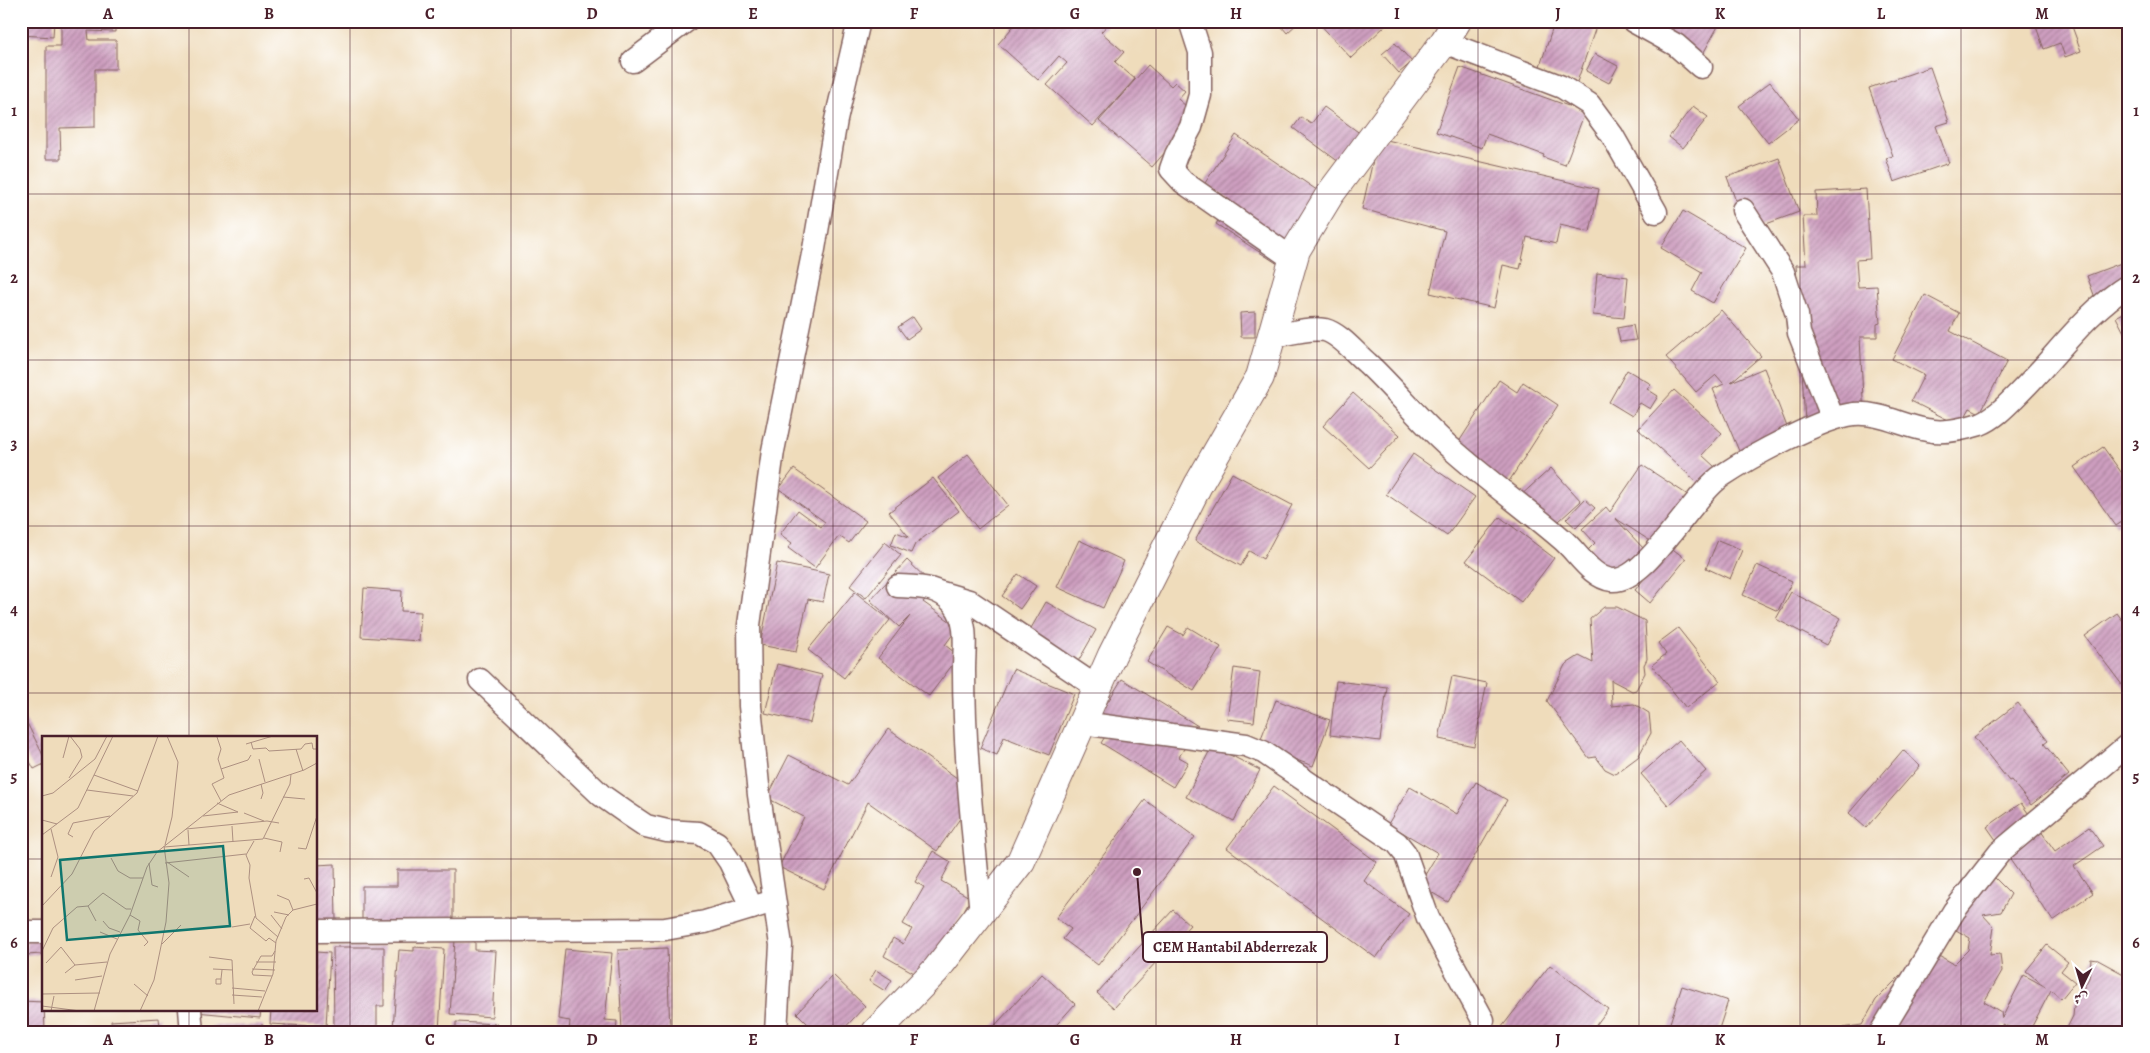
<svg xmlns="http://www.w3.org/2000/svg" width="2150" height="1053" font-family="Alegreya,Amiri,serif">
<style>
.building{fill:url(#building-hatch)}
.lines{fill:none;stroke-linecap:round;stroke-linejoin:round}
.street-casing{stroke:#84615d;stroke-width:25}
.secondary-casing{stroke:#84615d;stroke-width:30}
.street{stroke:#fff;stroke-width:22}
.secondary{stroke:#fff;stroke-width:28}
.grid{fill:none;stroke:#4a1f2b;stroke-width:1;stroke-opacity:0.55}
.inset-road{fill:none;stroke:#ad9081;stroke-width:1}
.view{fill:#0f766e;fill-opacity:0.15;stroke:#0f766e;stroke-width:2.5}
.inset-edge{fill:none;stroke:#4a1f2b;stroke-width:2.5}
.leader{fill:none;stroke:#4a1f2b;stroke-width:2}
.callout-dot{fill:#4a1f2b;stroke:#fff;stroke-width:2}
.callout{fill:#fff;stroke:#4a1f2b;stroke-width:2}
.callout-label{font-size:15px;text-anchor:middle;font-weight:bold;fill:#4a1f2b}
.neatline{fill:none;stroke:#4a1f2b;stroke-width:2}
.grid-label{font-size:16px;text-anchor:middle;font-weight:bold;fill:#4a1f2b}
</style>
<defs>
<pattern id="building-hatch" width="6" height="6" patternUnits="userSpaceOnUse" patternTransform="scale(1.25)"><rect width="6" height="6" fill="#ce9fc0"/><path d="M-1 1l2-2M0 6l6-6M5 7l2-2" fill="none" stroke="#a9819c"/></pattern>
</defs>
<rect width="100%" height="100%" fill="#fff"/>
<filter id="ink" filterUnits="userSpaceOnUse"><feTurbulence type="fractalNoise" baseFrequency=".02" numOctaves="2"/><feDisplacementMap in="SourceGraphic" scale="10" xChannelSelector="R" yChannelSelector="G"/><feConvolveMatrix kernelMatrix="1 2 1 2 8 2 1 2 1" color-interpolation-filters="sRGB"/></filter>
<filter id="wash" filterUnits="userSpaceOnUse"><feTurbulence type="fractalNoise" baseFrequency=".0096" numOctaves="4" result="noise"/><feDisplacementMap in="SourceGraphic" scale="20" xChannelSelector="R" yChannelSelector="G"/><feGaussianBlur stdDeviation="1.12" result="paint"/><feColorMatrix in="noise" values="0 0 0 0 0 0 0 0 0 0 0 0 0 0 0 0 0 1.4 0 .05"/><feComposite in="paint" operator="in"/></filter>
<g filter="url(#wash)">
<rect width="100%" height="100%" fill="#efdcbb"/>
<g id="blocks">
<g class="building">
<polygon points="21,21 54,21 53,37 21,35"/>
<polygon points="61,21 115,21 115,32 88,31 89,40 116,40 116,69 95,69 95,127 60,128 61,159 46,159 46,46 61,46"/>
<polygon points="1018,21 1111,21 1101,32 1124,52 1115,62 1135,79 1093,126 1047,85 1067,63 1059,56 1038,80 998,44"/>
<polygon points="1277,21 1300,21 1287,33"/>
<polygon points="1317,21 1380,21 1385,26 1351,58"/>
<polygon points="1555,21 1598,21 1577,82 1539,69"/>
<polygon points="1645,21 1721,21 1699,61"/>
<polygon points="2034,21 2070,21 2081,51 2065,57 2060,43 2044,49"/>
<polygon points="1395,43 1412,62 1399,73 1382,54"/>
<polygon points="1595,54 1618,66 1609,83 1586,71"/>
<polygon points="1148,65 1171,86 1175,82 1185,91 1178,99 1197,116 1152,167 1099,121"/>
<polygon points="1460,67 1585,112 1565,165 1543,157 1544,155 1487,134 1482,148 1436,132"/>
<polygon points="1930,67 1949,122 1936,126 1949,163 1894,182 1886,158 1893,156 1869,88"/>
<polygon points="1770,82 1799,119 1768,143 1739,106"/>
<polygon points="1693,106 1708,117 1683,148 1669,137"/>
<polygon points="1324,107 1365,137 1343,165 1293,128 1301,117 1311,124"/>
<polygon points="1236,135 1327,197 1281,266 1216,224 1231,201 1205,183"/>
<polygon points="1378,138 1599,189 1590,232 1560,225 1556,244 1527,237 1520,269 1503,265 1494,308 1430,293 1445,231 1362,209"/>
<polygon points="1779,158 1799,212 1747,231 1727,177"/>
<polygon points="1866,189 1870,259 1856,260 1858,287 1877,286 1880,323 1877,324 1877,337 1860,337 1864,419 1805,423 1796,265 1806,265 1803,216 1817,216 1816,192"/>
<polygon points="2129,202 2129,221 2121,206"/>
<polygon points="1683,211 1746,248 1713,303 1692,291 1702,272 1661,248"/>
<polygon points="2129,260 2129,290 2097,303 2087,276"/>
<polygon points="1597,273 1628,277 1624,318 1593,315"/>
<polygon points="1925,295 1959,313 1950,331 2007,361 1980,413 1970,408 1960,426 1911,401 1924,375 1892,359"/>
<polygon points="1721,310 1761,356 1731,382 1764,368 1789,432 1739,451 1713,389 1724,384 1716,375 1696,392 1666,357"/>
<polygon points="2129,310 2129,342 2116,317"/>
<polygon points="1255,312 1255,337 1241,337 1240,313"/>
<polygon points="913,317 921,329 907,339 898,327"/>
<polygon points="1633,325 1636,340 1620,342 1617,328"/>
<polygon points="1627,370 1651,384 1647,389 1658,396 1650,409 1640,403 1632,416 1609,402"/>
<polygon points="1499,380 1517,392 1523,382 1558,405 1506,486 1453,451"/>
<polygon points="1674,390 1722,433 1702,455 1715,467 1699,484 1638,429"/>
<polygon points="1353,393 1400,435 1369,468 1323,426"/>
<polygon points="2103,447 2129,483 2129,517 2116,526 2074,467"/>
<polygon points="968,454 1008,505 978,529 938,478"/>
<polygon points="1413,454 1475,497 1447,536 1386,494"/>
<polygon points="1642,465 1691,497 1658,546 1615,518 1644,549 1606,583 1581,557 1595,543 1582,529 1606,507 1610,512"/>
<polygon points="1551,468 1581,501 1549,530 1519,497"/>
<polygon points="794,469 866,521 849,543 839,536 815,568 788,548 792,543 780,534 798,510 821,527 825,522 779,489"/>
<polygon points="1232,473 1292,505 1263,559 1249,551 1241,566 1195,541"/>
<polygon points="933,478 959,511 915,544 911,553 891,545 896,532 909,537 889,512"/>
<polygon points="1585,499 1595,508 1576,528 1566,519"/>
<polygon points="1500,517 1554,558 1521,602 1466,561"/>
<polygon points="1079,540 1124,561 1103,608 1057,587"/>
<polygon points="1718,540 1742,550 1730,579 1706,568"/>
<polygon points="885,542 901,555 866,598 850,586"/>
<polygon points="1670,547 1686,559 1650,603 1635,590"/>
<polygon points="907,560 936,588 923,602 958,627 945,645 959,656 929,696 878,658 910,616 899,627 870,600"/>
<polygon points="777,563 829,574 823,602 808,599 796,652 760,645"/>
<polygon points="1757,565 1792,581 1778,611 1743,595"/>
<polygon points="1018,574 1036,586 1020,609 1002,596"/>
<polygon points="364,588 402,591 401,611 421,612 419,641 361,637"/>
<polygon points="855,592 890,620 844,678 808,650"/>
<polygon points="1791,592 1841,618 1826,645 1776,619"/>
<polygon points="1046,602 1096,630 1072,672 1022,644"/>
<polygon points="1604,607 1617,607 1645,621 1647,659 1644,665 1645,673 1636,690 1632,691 1611,680 1612,706 1634,704 1649,713 1651,733 1638,757 1615,774 1605,769 1596,757 1589,758 1547,701 1565,665 1579,656 1593,663 1590,619"/>
<polygon points="2117,613 2129,629 2129,694 2085,636"/>
<polygon points="1168,627 1183,635 1188,627 1221,647 1194,691 1147,662"/>
<polygon points="1678,628 1720,681 1686,708 1652,665 1666,654 1658,643"/>
<polygon points="777,664 822,675 810,723 765,713"/>
<polygon points="1234,668 1260,672 1254,722 1227,719"/>
<polygon points="1013,669 1074,694 1049,755 1004,737 997,755 980,748"/>
<polygon points="1452,676 1487,683 1474,746 1439,739"/>
<polygon points="1122,679 1198,726 1179,757 1188,762 1173,787 1101,743 1113,724 1099,716"/>
<polygon points="1336,681 1387,687 1380,741 1330,735"/>
<polygon points="1276,700 1330,720 1313,766 1258,746"/>
<polygon points="2018,703 2048,741 2044,744 2069,775 2031,805 2011,780 2009,781 1974,737"/>
<polygon points="21,711 44,757 44,764 34,769 21,746"/>
<polygon points="888,729 978,793 937,851 868,802 824,889 779,867 804,817 767,798 789,755 848,785"/>
<polygon points="1679,740 1706,771 1668,805 1641,774"/>
<polygon points="1212,746 1260,770 1234,821 1186,797"/>
<polygon points="1903,750 1920,766 1866,828 1849,813"/>
<polygon points="1476,782 1507,800 1448,902 1419,885 1438,853 1388,824 1410,787 1457,814"/>
<polygon points="1274,786 1377,862 1364,881 1409,914 1376,958 1227,848"/>
<polygon points="1145,800 1195,837 1098,965 1063,939 1071,929 1056,918"/>
<polygon points="2021,803 2055,851 2089,827 2103,846 2074,866 2093,893 2053,921 1987,827"/>
<polygon points="933,851 951,862 941,881 971,898 925,979 884,956 893,938 903,944 912,929 903,924 924,887 915,882"/>
<polygon points="335,864 336,922 316,923 316,865"/>
<polygon points="1985,868 2011,894 2001,912 1983,915 1994,927 1990,955 2000,954 2002,971 1984,1002 2001,1012 2002,1018 2024,975 2046,987 2026,971 2047,945 2068,962 2061,971 2075,982 2061,999 2051,990 2029,1032 2019,1032 2002,1024 2004,1032 1839,1032 1841,1028 1862,1025 1876,1000 1927,949 1954,964 1968,950 1970,938 1949,926"/>
<polygon points="397,870 453,870 453,932 362,929 362,886 397,886"/>
<polygon points="1173,910 1190,925 1114,1008 1097,993"/>
<polygon points="41,940 42,954 26,955 26,941"/>
<polygon points="455,940 475,941 475,950 496,951 492,1017 450,1014"/>
<polygon points="333,947 384,947 384,1006 377,1006 377,1028 334,1028"/>
<polygon points="414,947 444,949 439,1031 393,1028 399,950 414,951"/>
<polygon points="667,948 670,1032 622,1032 618,950"/>
<polygon points="565,949 612,953 605,1020 617,1021 616,1032 569,1032 570,1021 558,1019"/>
<polygon points="316,952 330,953 326,1027 270,1024 271,1009 316,1009"/>
<polygon points="2091,959 2098,960 2129,977 2129,1032 2065,1032 2073,1016 2074,1006 2089,978"/>
<polygon points="1550,965 1608,1009 1591,1032 1498,1032"/>
<polygon points="876,970 892,980 885,991 869,981"/>
<polygon points="1042,974 1075,1004 1050,1032 989,1032"/>
<polygon points="833,975 865,1006 841,1032 808,1032 812,1028 797,1013"/>
<polygon points="1682,986 1728,1001 1718,1032 1667,1032"/>
<polygon points="21,1001 44,1002 45,1032 21,1032"/>
<polygon points="196,1009 261,1009 260,1018 196,1012"/>
<polygon points="159,1018 160,1026 146,1028 146,1032 112,1032 111,1021"/>
<polygon points="456,1022 497,1024 497,1032 456,1032"/>
<polygon points="263,1025 263,1032 211,1032 211,1026"/>
<polygon points="284,1027 313,1030 313,1032 283,1032"/>
</g>
</g>
</g>
<g filter="url(#ink)">
<use href="#blocks" fill-opacity="0" stroke="#84615d" stroke-width="1"/>
<g class="lines">
<defs>
<g id="street">
<polyline points="1190,21 1200,52 1200,95 1191,127 1176,155 1171,169 1183,182 1293,259"/>
<polyline points="1633,21 1676,45 1701,67"/>
<polyline points="1444,42 1562,87 1589,104 1612,135 1656,212"/>
<polyline points="633,61 686,21"/>
<polyline points="1743,210 1783,272 1797,315 1799,333 1833,419"/>
<path d="M1271 337C1287 334 1308 327 1325 330 1340 334 1355 353 1367 363 1397 391 1422 424 1454 451 1489 482 1527 509 1563 540 1577 552 1592 578 1612 580 1646 583 1692 495 1723 475 1750 457 1823 417 1854 414 1880 412 1903 426 1927 430 1944 434 1964 429 1980 424 1995 418 2007 405 2018 394 2055 358 2085 312 2129 285"/>
<path d="M898 586C919 587 939 586 954 604 969 622 964 648 964 670 964 751 973 832 981 913"/>
<polyline points="942,593 969,601 1098,688"/>
<polyline points="480,680 601,795 628,814 646,826 667,831 699,833 717,843 730,862 752,908"/>
<polyline points="1082,723 1246,745 1263,752 1397,843 1405,853 1428,918 1483,1020"/>
<polyline points="316,931 665,929 705,922 774,901"/>
<polyline points="21,932 44,932"/>
<polyline points="190,1009 192,1032"/>
<polyline points="776,1032 781,945 759,795 750,706 749,625 773,451 814,249 836,120 859,21"/>
<polyline points="1881,1032 1954,911 2000,852 2129,744"/>
</g>
<polyline id="secondary" points="876,1032 936,970 1021,861 1112,655 1198,485 1260,377 1296,250 1330,194 1444,42 1457,21"/>
</defs>
<use href="#street" class="street-casing"/>
<use href="#secondary" class="secondary-casing"/>
<use href="#street" class="street"/>
<use href="#secondary" class="secondary"/>
</g>
</g>
<path class="grid" d="M189 21V737M350 21V1032M511 21V1032M672 21V1032M833 21V1032M994 21V1032M1156 21V1032M1317 21V1032M1478 21V1032M1639 21V1032M1800 21V1032M1961 21V1032M21 194H2129M21 360H2129M21 526H2129M21 693H2129M21 859H44M316 859H2129M189 1009V1032"/>
<g transform="translate(42 736)">
<rect width="275" height="275" fill="#efdcbb"/>
<path class="inset-road" d="M175 1 179 13 176 23 182 42 170 48 179 65M209 6 211 13 224 12 227 15 259 13 263 8 270 7 271 13H275M204 8 231 0M254 13 261 35M21 22 27 0M217 23 223 46M179 33 206 24 209 19M52 39 96 55M27 42 40 21 38 13 28 0M219 48 221 57 219 63M45 54 91 60M0 60 11 57 53 23 65 0M241 61 263 63M202 77 222 85M161 80 196 76 175 67M0 84 15 88M190 90 191 106M9 93 16 121 9 141M144 93 225 85 237 87M146 94 147 109M0 99 36 72 71 0M31 101 26 98 31 87 68 80M222 102 240 106 238 116M212 105 204 119 208 129 207 142 214 182 236 201M123 109 130 81 136 26 125 0M122 111 221 103 248 48 249 38M256 112 264 113 275 80M69 122 76 135 88 142H101M125 126 147 141M107 127 110 149 116 151M123 127 204 118M262 143 267 142 275 157M235 159 247 164 251 174M0 170 30 138 52 95 95 57 116 0M46 170 54 185M232 176 247 179M88 179 98 185 96 194 106 206 102 210M229 179 240 193M213 180 208 192 224 205 227 202 234 207M61 185 67 192 78 196M190 191 208 188M58 196 75 203M120 208 139 189M0 215 11 192 35 171 46 170 61 157 84 173H89M167 221 190 224 192 268M214 226H234M4 227 19 211 33 229M171 233 191 234M210 233 233 234M23 237 33 229 65 226M230 240 211 239 210 236 219 220H230L233 215M179 243H174V248H179V243L180 234M33 244 60 240M92 248 106 260M190 252 223 255M0 258 58 257M190 259 220 261M0 270 38 275M9 275 12 260M52 275 68 218 88 179 105 131 115 116 187 59 262 34 275 27M98 275 112 244 124 186 127 147 122 110M216 275 231 238 234 205 244 181 251 174 275 168"/>
<path class="view" d="M181 110 188 190 25 204 18 124Z"/>
<rect width="275" height="275" class="inset-edge"/>
</g>
<path class="leader" d="M1137 872L1143 947"/>
<circle class="callout-dot" cx="1137" cy="872" r="5"/>
<rect class="callout" x="1143" y="932" width="184" height="30" rx="5"/>
<g class="callout-label">
<text x="1235" y="952">CEM Hantabil Abderrezak</text>
</g>
<rect width="2150" height="1053" fill="none" stroke="#fff" stroke-width="55"/>
<g transform="translate(2082 986) rotate(185)" stroke="#ffffff" stroke-width="4" paint-order="stroke">
<path d="M0-4L9 19L0 12L-9 19Z" fill="#4a1f2b"/>
<text y="-8" font-size="14" font-weight="bold" text-anchor="middle" fill="#4a1f2b">ش</text>
</g>
<rect x="28" y="28" width="2094" height="998" class="neatline"/>
<g class="grid-label">
<text x="108" y="19">A</text>
<text x="269" y="19">B</text>
<text x="430" y="19">C</text>
<text x="592" y="19">D</text>
<text x="753" y="19">E</text>
<text x="914" y="19">F</text>
<text x="1075" y="19">G</text>
<text x="1236" y="19">H</text>
<text x="1397" y="19">I</text>
<text x="1558" y="19">J</text>
<text x="1720" y="19">K</text>
<text x="1881" y="19">L</text>
<text x="2042" y="19">M</text>
<text x="14" y="116">1</text>
<text x="2136" y="116">1</text>
<text x="14" y="283">2</text>
<text x="2136" y="283">2</text>
<text x="14" y="449">3</text>
<text x="2136" y="449">3</text>
<text x="14" y="615">4</text>
<text x="2136" y="615">4</text>
<text x="14" y="782">5</text>
<text x="2136" y="782">5</text>
<text x="14" y="948">6</text>
<text x="2136" y="948">6</text>
<text x="108" y="1045">A</text>
<text x="269" y="1045">B</text>
<text x="430" y="1045">C</text>
<text x="592" y="1045">D</text>
<text x="753" y="1045">E</text>
<text x="914" y="1045">F</text>
<text x="1075" y="1045">G</text>
<text x="1236" y="1045">H</text>
<text x="1397" y="1045">I</text>
<text x="1558" y="1045">J</text>
<text x="1720" y="1045">K</text>
<text x="1881" y="1045">L</text>
<text x="2042" y="1045">M</text>
</g>
</svg>
